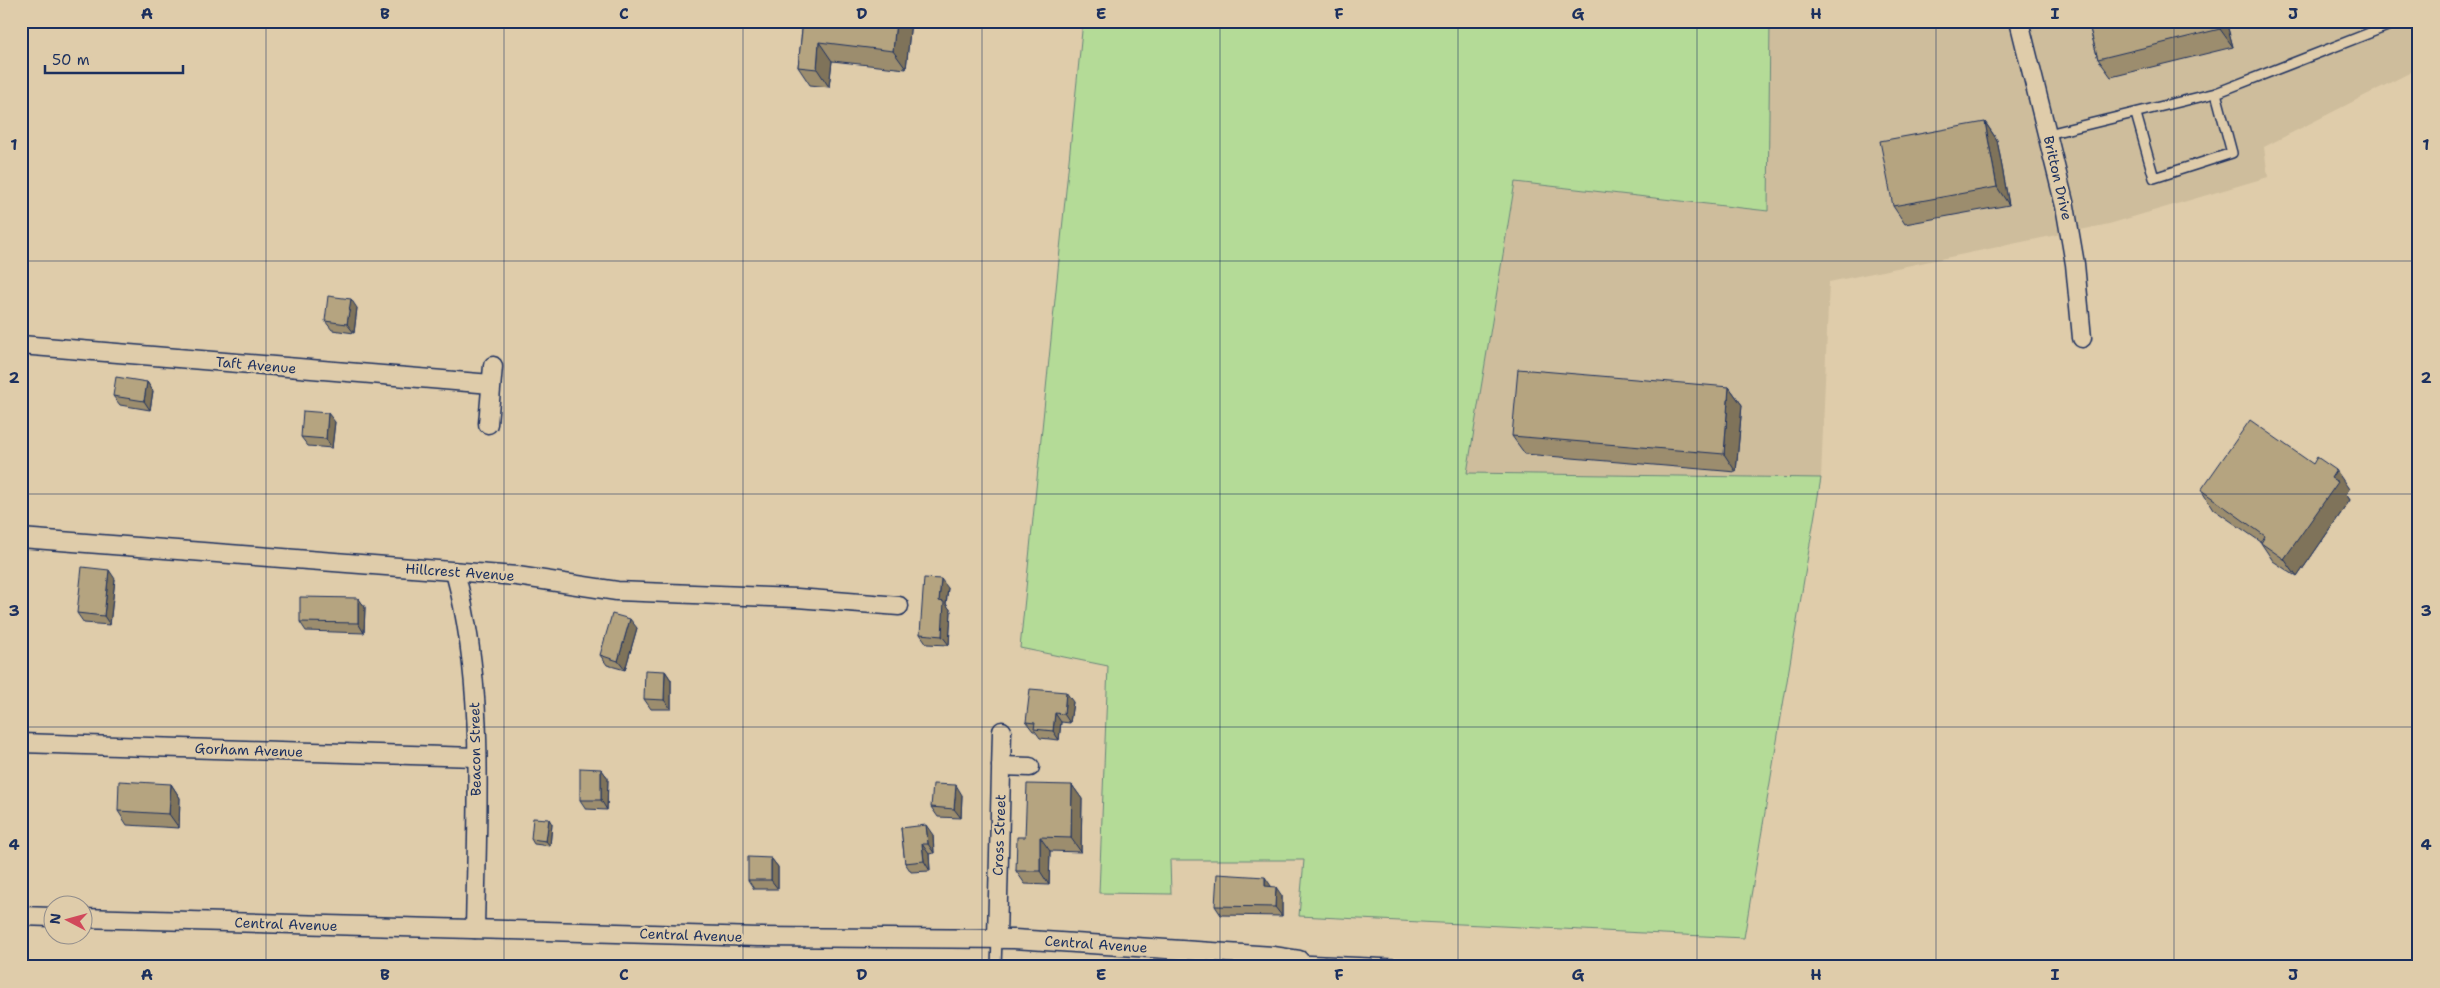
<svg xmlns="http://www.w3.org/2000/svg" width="2440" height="988" font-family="'Shantell Sans',sans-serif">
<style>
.built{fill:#cebd9c}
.green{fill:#b4db97;stroke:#68857a}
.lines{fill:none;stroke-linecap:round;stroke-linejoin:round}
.lane-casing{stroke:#1b2f5e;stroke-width:12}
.street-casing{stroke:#1b2f5e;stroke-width:21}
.lane{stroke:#dfccaa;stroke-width:9}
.street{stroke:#dfccaa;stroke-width:18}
.wall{fill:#9c8d6e;stroke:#1b2f5e}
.shaded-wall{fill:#7f735a;stroke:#1b2f5e}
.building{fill:#b5a480;stroke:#1b2f5e}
.grid{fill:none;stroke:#1b2f5e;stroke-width:1;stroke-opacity:0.55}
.labels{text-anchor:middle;stroke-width:5;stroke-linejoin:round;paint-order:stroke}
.street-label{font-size:14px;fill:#1b2f5e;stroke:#dfccaa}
.neatline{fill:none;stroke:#1b2f5e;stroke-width:2}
.grid-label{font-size:16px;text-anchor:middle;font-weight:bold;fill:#1b2f5e}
</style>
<rect width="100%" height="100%" fill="#dfccaa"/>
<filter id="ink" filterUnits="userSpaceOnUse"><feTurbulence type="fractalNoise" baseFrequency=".02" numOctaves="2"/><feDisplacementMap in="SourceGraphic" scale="10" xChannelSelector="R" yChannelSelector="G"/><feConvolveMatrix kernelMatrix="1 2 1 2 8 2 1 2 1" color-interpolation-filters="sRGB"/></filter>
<g filter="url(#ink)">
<polygon class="built" points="1770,21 2418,21 2419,68 2264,147 2268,177 2109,224 1829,282 1821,478 1467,473 1515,182 1767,211"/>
<polygon class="green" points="1083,21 1770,21 1768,211 1515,182 1467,473 1821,478 1744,938 1299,916 1304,860 1170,860 1171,894 1099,893 1108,666 1020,648"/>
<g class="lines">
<defs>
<g id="lane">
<polyline points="2136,114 2154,178 2232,153 2216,93"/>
<polyline points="2048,134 2216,93 2390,25"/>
<polyline points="1299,960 1394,964 1395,967"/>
<polyline points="996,967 997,938"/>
</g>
<g id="street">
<polyline points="2019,21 2065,206 2075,264 2082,338"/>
<polyline points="21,345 491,384"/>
<polyline points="488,424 493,366"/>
<polyline points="21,538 517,576 617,591 797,598 899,606"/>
<path d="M455 572C486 687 477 811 475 929"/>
<polyline points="21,743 476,757"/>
<polyline points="1001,766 1030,767"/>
<polyline points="21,916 52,917"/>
<polyline points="82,918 758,937 1014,939 1273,956 1299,960"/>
<polyline points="997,938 1002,731"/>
</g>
</defs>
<use href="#lane" class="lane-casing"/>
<use href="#street" class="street-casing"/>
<use href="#lane" class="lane"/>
<use href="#street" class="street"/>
</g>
<g class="wall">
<polygon points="803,21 911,21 906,69 832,61 829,87 810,85 798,67"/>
<polygon points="2088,21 2226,21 2233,47 2111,77 2098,59"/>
<polygon points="1985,122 1997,140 2009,205 1905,224 1893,206"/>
<polygon points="357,308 354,333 332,330 325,321"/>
<polygon points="147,382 153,391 150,410 120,405 113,396"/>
<polygon points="1729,387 1742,405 1736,472 1525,454 1512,436"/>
<polygon points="335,422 332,448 308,446 301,437"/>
<polygon points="2313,464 2349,489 2346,494 2350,500 2297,577 2273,561 2261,543 2261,542 2213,509 2201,490"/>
<polygon points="115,579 110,625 84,623 77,613"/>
<polygon points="948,588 946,604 951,611 949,645 927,644 920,634"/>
<polygon points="358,598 365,607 364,633 306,631 300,622"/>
<polygon points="637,628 625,670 607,665 600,655"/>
<polygon points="665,671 671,680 671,709 651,709 644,699"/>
<polygon points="1073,702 1070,723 1061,722 1059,740 1040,738 1035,731 1033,731 1026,722"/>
<polygon points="601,769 608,778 607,810 586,809 580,800"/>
<polygon points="171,784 180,798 179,828 127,825 118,811"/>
<polygon points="1072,785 1082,799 1081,852 1050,851 1049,885 1025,884 1016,871 1025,837"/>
<polygon points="962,795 961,818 938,817 931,807"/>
<polygon points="552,824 550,846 534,844 531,839"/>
<polygon points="901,828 933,835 934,853 929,854 930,871 911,872 905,863"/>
<polygon points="771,858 778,867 778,889 754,889 748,880"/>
<polygon points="1271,886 1282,896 1282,916 1221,915 1215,906"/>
</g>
<g class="shaded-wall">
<polygon points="896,21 911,21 906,69 893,51"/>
<polygon points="2218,21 2226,21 2233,47 2220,29"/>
<polygon points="819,42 832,61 829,87 817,69"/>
<polygon points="1985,122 1997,140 2009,205 1997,187"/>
<polygon points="351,299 357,308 354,333 347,324"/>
<polygon points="147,382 153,391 150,410 144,401"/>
<polygon points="1729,387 1742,405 1736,472 1724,454"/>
<polygon points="328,413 335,422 332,448 326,439"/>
<polygon points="2336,470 2349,489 2346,494 2350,500 2297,577 2284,559 2331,478"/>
<polygon points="109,570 115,579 110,625 104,616"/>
<polygon points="941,579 948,588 946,604 951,611 949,645 942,636 939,601"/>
<polygon points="358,598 365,607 364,633 358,623"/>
<polygon points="630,619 637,628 625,670 618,661"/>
<polygon points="665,671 671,680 671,709 664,700"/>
<polygon points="1066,692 1073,702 1070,723 1064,714"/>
<polygon points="1055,713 1061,722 1059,740 1053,731"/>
<polygon points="601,769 608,778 607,810 601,800"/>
<polygon points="171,784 180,798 179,828 169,814"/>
<polygon points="956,785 962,795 961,818 954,809"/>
<polygon points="1072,785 1082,799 1081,852 1071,838"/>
<polygon points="549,819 552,824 550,846 546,841"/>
<polygon points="926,825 933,835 934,853 928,844"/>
<polygon points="1040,837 1050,851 1049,885 1040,871"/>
<polygon points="922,844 929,854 930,871 924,861"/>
<polygon points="771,858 778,867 778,889 771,880"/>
<polygon points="1265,877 1271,886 1271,895 1265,886"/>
<polygon points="1276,887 1282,896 1282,916 1275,907"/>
</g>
<g class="building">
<polygon points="803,21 896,21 893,51 819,42 817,69 798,67"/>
<polygon points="2088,21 2218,21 2220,29 2098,59"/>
<polygon points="1985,122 1997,187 1893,206 1880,141"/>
<polygon points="328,296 351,299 347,324 325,321"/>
<polygon points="1518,369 1729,387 1724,454 1512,436"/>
<polygon points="116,377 147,382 144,401 113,396"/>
<polygon points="303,411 328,413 326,439 301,437"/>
<polygon points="2250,420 2313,464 2317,457 2336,470 2331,478 2338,482 2284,559 2261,543 2265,536 2201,490"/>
<polygon points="82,567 109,570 104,616 77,613"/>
<polygon points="924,578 941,579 939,601 944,602 942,636 920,634"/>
<polygon points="300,597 358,598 358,623 300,622"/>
<polygon points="612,614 630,619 618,661 600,655"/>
<polygon points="645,670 665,671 664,700 644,699"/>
<polygon points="1030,689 1066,692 1064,714 1055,713 1053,731 1034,729 1035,723 1026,722"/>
<polygon points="580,768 601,769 601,800 580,800"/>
<polygon points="119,781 171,784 169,814 118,811"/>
<polygon points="933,784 956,785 954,809 931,807"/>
<polygon points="1027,784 1072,785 1071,838 1040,837 1040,871 1016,871 1017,837 1025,837"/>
<polygon points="533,818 549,819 546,841 531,839"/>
<polygon points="926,825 928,844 922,844 924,861 905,863 901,828"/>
<polygon points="748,857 771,858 771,880 748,880"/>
<polygon points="1217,874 1265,877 1265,886 1276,887 1275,907 1215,906"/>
</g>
</g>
<path class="grid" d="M266 21V967M504 21V967M743 21V967M982 21V967M1220 21V967M1458 21V967M1697 21V967M1936 21V967M2174 21V967M21 261H2419M21 494H2419M21 727H2419"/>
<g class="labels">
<g class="street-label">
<text transform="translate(2058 178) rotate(77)" y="5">Britton Drive</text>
<text transform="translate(256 365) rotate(5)" y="5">Taft Avenue</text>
<text transform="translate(460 572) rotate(4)" y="5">Hillcrest Avenue</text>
<text transform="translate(475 749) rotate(-91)" y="5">Beacon Street</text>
<text transform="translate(249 750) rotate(2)" y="5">Gorham Avenue</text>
<text transform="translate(999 835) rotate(-88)" y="5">Cross Street</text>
<text transform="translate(286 924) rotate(2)" y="5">Central Avenue</text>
<text transform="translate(691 935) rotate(2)" y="5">Central Avenue</text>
<text transform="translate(1096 944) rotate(4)" y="5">Central Avenue</text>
</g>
</g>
<rect width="2440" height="988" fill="none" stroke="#dfccaa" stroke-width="55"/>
<g transform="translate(68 920) rotate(276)"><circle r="24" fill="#dfccaa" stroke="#918d8c"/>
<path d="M0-4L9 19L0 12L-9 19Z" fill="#d1495b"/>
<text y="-8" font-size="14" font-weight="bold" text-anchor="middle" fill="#1b2f5e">N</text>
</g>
<path d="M45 65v8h138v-8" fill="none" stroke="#1b2f5e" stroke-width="2.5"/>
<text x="52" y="65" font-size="15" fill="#1b2f5e" stroke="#dfccaa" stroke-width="4" paint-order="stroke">50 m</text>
<rect x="28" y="28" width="2384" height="932" class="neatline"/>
<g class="grid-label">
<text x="147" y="19">A</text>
<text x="385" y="19">B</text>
<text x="624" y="19">C</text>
<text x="862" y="19">D</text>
<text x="1101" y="19">E</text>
<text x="1339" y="19">F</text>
<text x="1578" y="19">G</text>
<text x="1816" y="19">H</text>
<text x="2055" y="19">I</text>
<text x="2293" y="19">J</text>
<text x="14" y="150">1</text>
<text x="2426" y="150">1</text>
<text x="14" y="383">2</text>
<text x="2426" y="383">2</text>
<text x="14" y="616">3</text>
<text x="2426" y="616">3</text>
<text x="14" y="850">4</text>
<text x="2426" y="850">4</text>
<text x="147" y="980">A</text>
<text x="385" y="980">B</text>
<text x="624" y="980">C</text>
<text x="862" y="980">D</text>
<text x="1101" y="980">E</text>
<text x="1339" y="980">F</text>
<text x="1578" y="980">G</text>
<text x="1816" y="980">H</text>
<text x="2055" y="980">I</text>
<text x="2293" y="980">J</text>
</g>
</svg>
